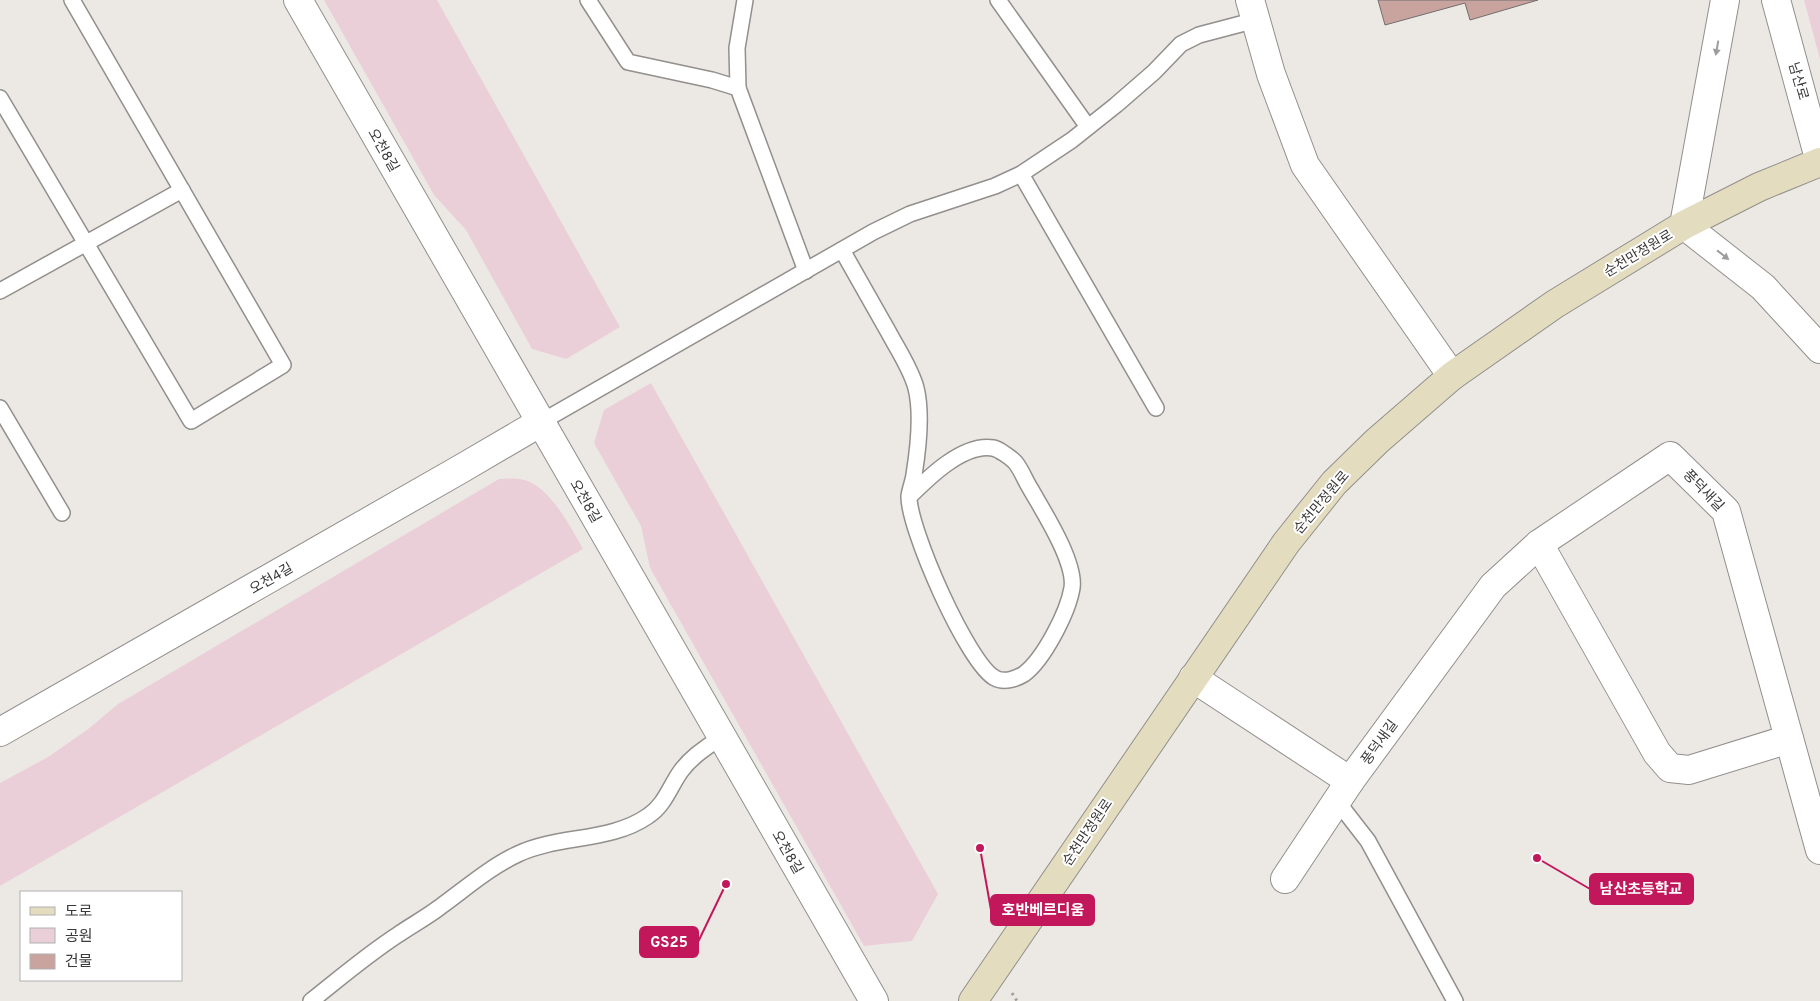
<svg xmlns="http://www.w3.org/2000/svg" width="1820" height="1001" font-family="Overpass,'Noto Sans KR',sans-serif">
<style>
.green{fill:#eacfd9}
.building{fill:#c9a49e;stroke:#716d6c}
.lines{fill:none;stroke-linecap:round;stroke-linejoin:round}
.service-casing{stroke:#928f8c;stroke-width:18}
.minor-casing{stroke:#928f8c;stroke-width:30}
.tertiary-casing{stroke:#928f8c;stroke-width:30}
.secondary-casing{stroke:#928f8c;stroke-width:30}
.path{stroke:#a3a19e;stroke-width:3;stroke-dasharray:2.5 4;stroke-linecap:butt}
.service{stroke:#fff;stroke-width:15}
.minor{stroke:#fff;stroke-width:28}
.tertiary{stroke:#fff;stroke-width:28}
.secondary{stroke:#e3dcbf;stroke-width:28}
.oneway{fill:#9e9c9c}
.labels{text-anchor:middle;stroke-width:4;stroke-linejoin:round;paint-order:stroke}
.street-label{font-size:14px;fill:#3c3a39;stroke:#fff}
.leader{fill:none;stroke:#c2185b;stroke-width:2}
.callout-dot{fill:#c2185b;stroke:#fff;stroke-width:2}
.callout{fill:#c2185b;stroke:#c2185b;stroke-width:2}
.callout-label{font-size:15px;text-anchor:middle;font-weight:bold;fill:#fff}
</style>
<rect width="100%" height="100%" fill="#ece9e5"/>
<g class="green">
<polygon points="324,0 437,0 620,327 566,359 532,349 466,230 434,195"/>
<polygon points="1804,0 1820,0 1820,59"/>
<polygon points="651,383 938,894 912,941 864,946 650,568 641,526 594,443 604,410"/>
<path d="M499 479C506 479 513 478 519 479 548 482 570 526 583 549L0 886V783L48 757 87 730 118 704Z"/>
</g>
<polygon class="building" points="1378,0 1538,0 1470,20 1465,3 1385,25"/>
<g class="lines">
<defs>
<g id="service">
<polyline points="588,0 628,62 712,80 738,88"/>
<polyline points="745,0 737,48 738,88 806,271"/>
<polyline points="998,0 1088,127"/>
<polyline points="0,98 191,421 283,365 72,0"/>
<polyline points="1021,174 1156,408"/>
<path d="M842 250C858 278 873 305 889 333 898 350 911 369 916 388 922 412 918 450 914 475 913 482 910 489 909 496 908 528 968 664 995 678 1004 683 1016 679 1024 674 1044 659 1068 612 1072 588 1076 562 1043 511 1030 488 1025 480 1021 469 1015 462 1011 458 999 449 993 448 963 443 928 478 909 497"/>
<polyline points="0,291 182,190"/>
<polyline points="0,408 62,513"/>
<polyline points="541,422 873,232 910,214 995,186 1021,174 1072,140 1116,105 1154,72 1181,44 1199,35 1256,20"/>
<polyline points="1337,801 1368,841 1455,1001"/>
<path d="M311 1001C340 978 368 954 399 934 412 925 427 917 440 907 465 889 490 867 518 854 558 835 611 842 648 816 665 805 670 786 681 771 692 756 707 747 721 737"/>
</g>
<g id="minor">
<polyline points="298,0 874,1001"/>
<polyline points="1250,0 1271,74 1305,165 1452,376"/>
<polyline points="1725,0 1684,225 1763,287 1820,349"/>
<polyline points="1539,544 1657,753 1670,768 1689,770 1789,739"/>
<polyline points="1193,678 1350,781"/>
<polyline points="1285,879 1350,781 1493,586 1539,544 1670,456 1726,511 1820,850"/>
</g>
<g id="tertiary">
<polyline points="1776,0 1820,162"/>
<polyline points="0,732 459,470 541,422"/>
</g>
<polyline id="secondary" points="973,1001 1286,543 1334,483 1377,441 1452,376 1555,304 1684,225 1759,187 1820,162"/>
</defs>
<use href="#service" class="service-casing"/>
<use href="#minor" class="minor-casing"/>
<use href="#tertiary" class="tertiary-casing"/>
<use href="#secondary" class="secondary-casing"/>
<polyline class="path" points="1012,993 1017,1001"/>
<use href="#service" class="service"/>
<use href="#minor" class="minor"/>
<use href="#tertiary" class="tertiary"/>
<use href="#secondary" class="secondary"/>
</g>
<defs><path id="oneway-solid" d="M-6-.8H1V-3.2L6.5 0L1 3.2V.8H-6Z" transform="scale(1.25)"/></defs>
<g class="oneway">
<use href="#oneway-solid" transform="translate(1717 48) rotate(100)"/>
<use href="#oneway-solid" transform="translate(1723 255) rotate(38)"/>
</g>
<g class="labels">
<g class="street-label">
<text transform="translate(1799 81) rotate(74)" y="5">남산로</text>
<text transform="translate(384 150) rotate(60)" y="5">오천8길</text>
<text transform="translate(1638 253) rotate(-31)" y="5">순천만정원로</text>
<text transform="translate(1704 490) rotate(46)" y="5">풍덕새길</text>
<text transform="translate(586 501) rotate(60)" y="5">오천8길</text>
<text transform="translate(1321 502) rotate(-50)" y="5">순천만정원로</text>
<text transform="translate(271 578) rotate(-30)" y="5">오천4길</text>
<text transform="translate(1379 742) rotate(-54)" y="5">풍덕새길</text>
<text transform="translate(1087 832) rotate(-56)" y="5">순천만정원로</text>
<text transform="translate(788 852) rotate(60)" y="5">오천8길</text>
</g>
</g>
<path class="leader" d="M1537 858L1590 889M980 848L991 910M726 884L698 942"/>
<g class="callout-dot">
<circle cx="1537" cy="858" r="5"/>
<circle cx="980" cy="848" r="5"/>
<circle cx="726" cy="884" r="5"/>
</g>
<g class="callout">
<rect x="1590" y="874" width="103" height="30" rx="5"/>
<rect x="991" y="895" width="103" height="30" rx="5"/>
<rect x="640" y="927" width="58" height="30" rx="5"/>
</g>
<g class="callout-label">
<text x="1641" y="894">남산초등학교</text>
<text x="1043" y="915">호반베르디움</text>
<text x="669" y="947">GS25</text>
</g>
<rect x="20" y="891" width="162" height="90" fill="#ffffff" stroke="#b1b0b0"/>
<rect x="30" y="907" width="25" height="8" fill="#e3dcbf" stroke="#b1b0b0"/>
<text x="65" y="916" font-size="15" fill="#3c3a39">도로</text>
<rect x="30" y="928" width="25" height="15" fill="#eacfd9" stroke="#b1b0b0"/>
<text x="65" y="941" font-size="15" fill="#3c3a39">공원</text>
<rect x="30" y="954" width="25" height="15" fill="#c9a49e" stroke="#b1b0b0"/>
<text x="65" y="966" font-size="15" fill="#3c3a39">건물</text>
</svg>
